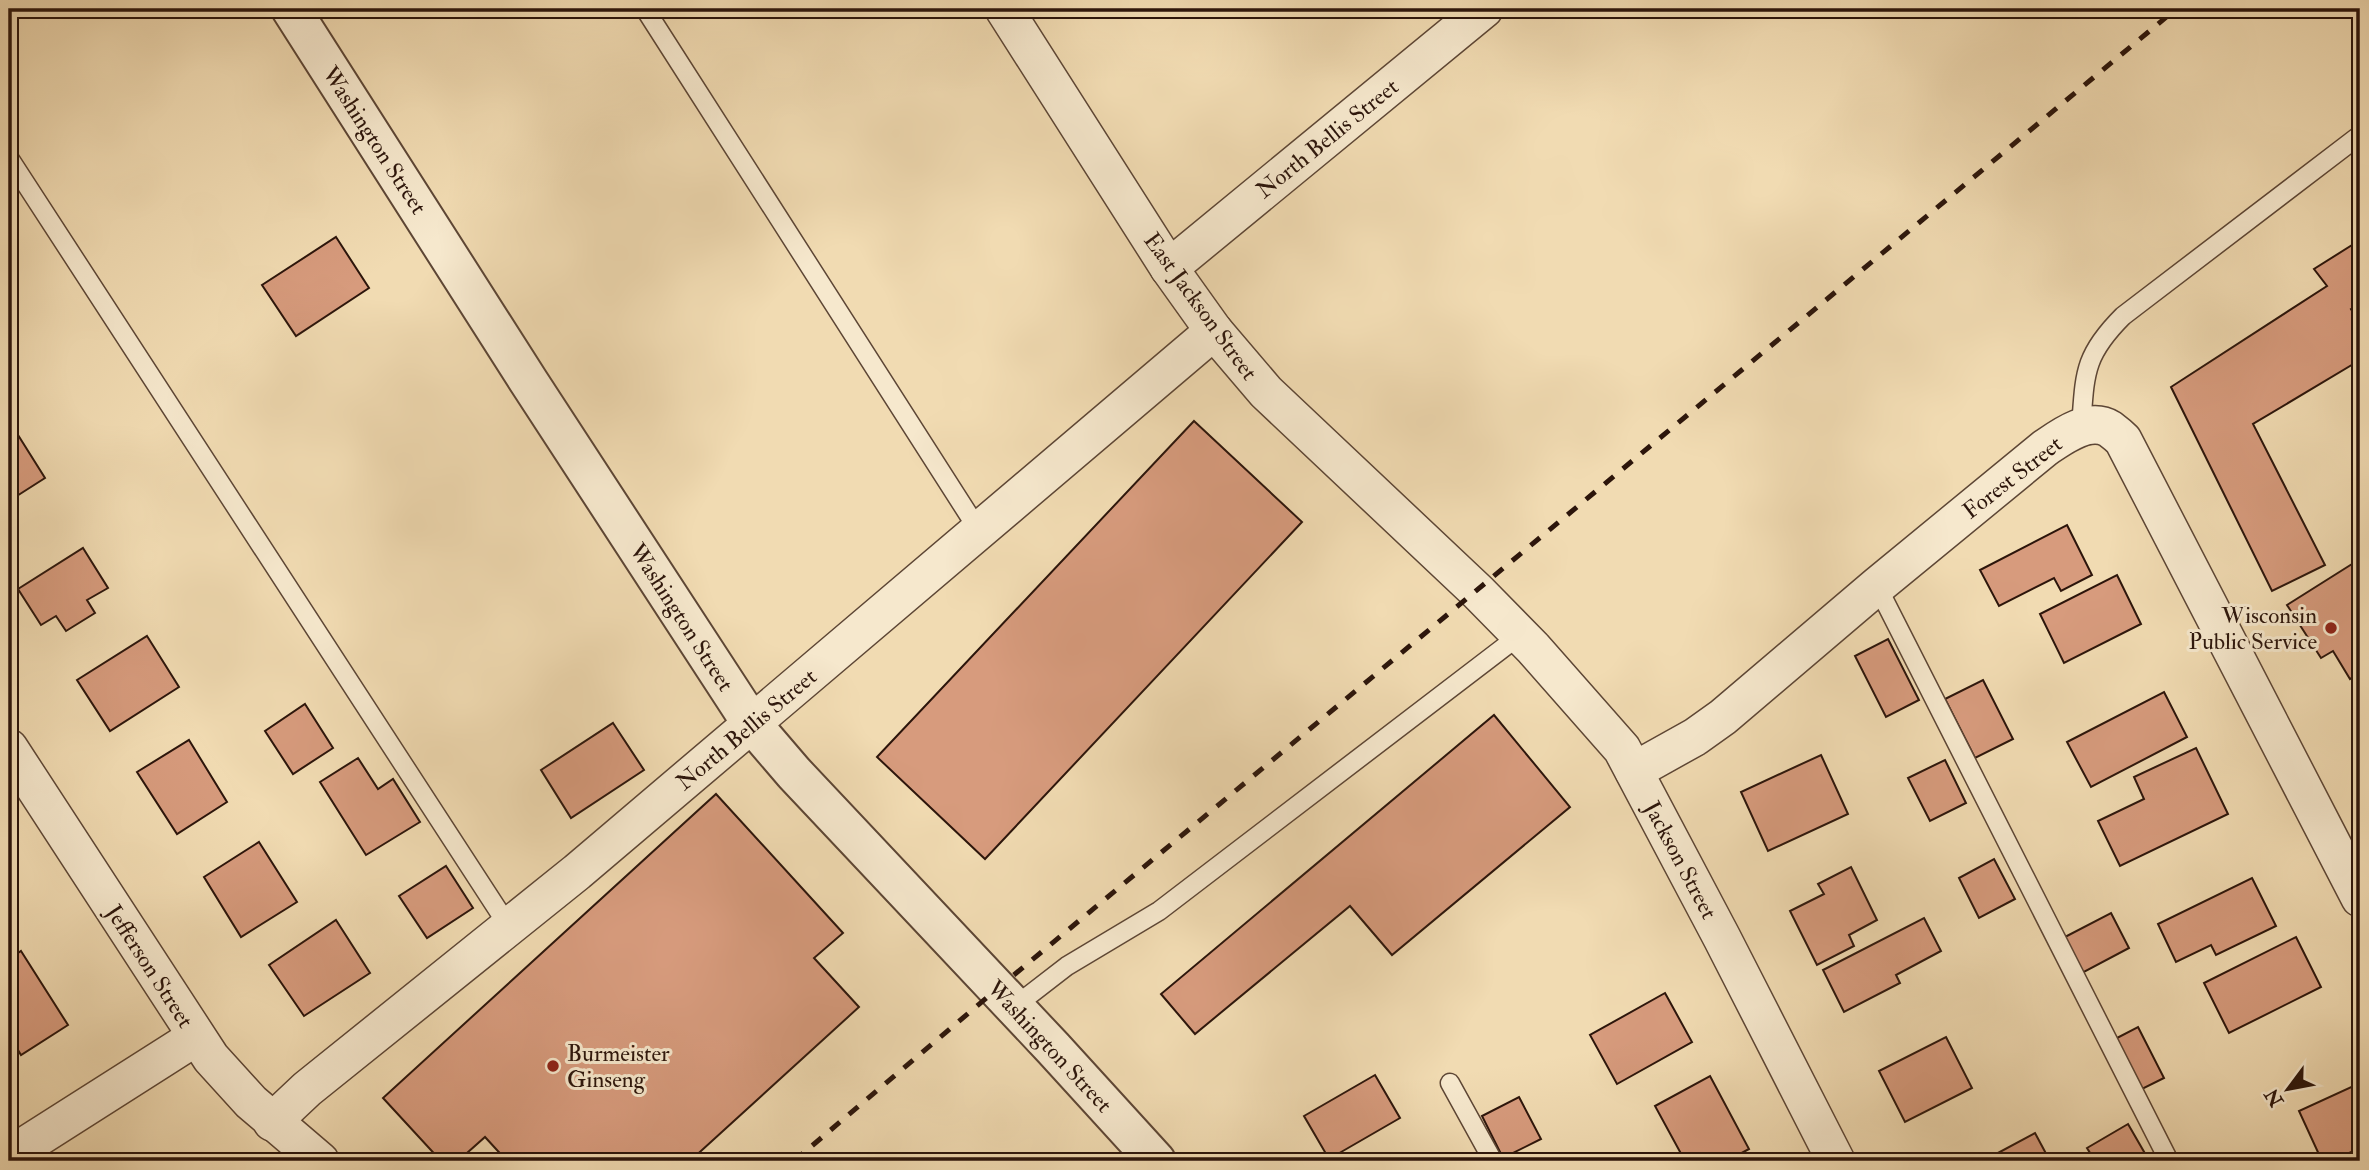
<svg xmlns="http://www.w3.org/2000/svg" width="2369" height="1170" font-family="'IM FELL Double Pica',serif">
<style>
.building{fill:#d79b7d;stroke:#2c150b;stroke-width:2}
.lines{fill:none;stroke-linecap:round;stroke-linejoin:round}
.service-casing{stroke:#5d4635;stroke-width:21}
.minor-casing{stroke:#5d4635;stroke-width:40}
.tertiary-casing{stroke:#5d4635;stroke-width:42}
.service{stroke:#f6e8cd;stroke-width:18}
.minor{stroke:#f6e8cd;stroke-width:37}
.tertiary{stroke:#f6e8cd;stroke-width:38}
.rail{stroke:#2c150b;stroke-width:5;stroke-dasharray:12 12;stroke-linecap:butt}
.poi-dot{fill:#8f2418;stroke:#f6e8cd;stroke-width:2.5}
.labels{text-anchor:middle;stroke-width:6;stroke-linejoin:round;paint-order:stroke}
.street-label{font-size:23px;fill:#2c150b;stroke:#f6e8cd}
.poi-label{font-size:23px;fill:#2c150b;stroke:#f6e8cd;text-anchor:end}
</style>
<rect width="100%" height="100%" fill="#f1dbb2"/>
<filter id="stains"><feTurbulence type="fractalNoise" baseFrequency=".00286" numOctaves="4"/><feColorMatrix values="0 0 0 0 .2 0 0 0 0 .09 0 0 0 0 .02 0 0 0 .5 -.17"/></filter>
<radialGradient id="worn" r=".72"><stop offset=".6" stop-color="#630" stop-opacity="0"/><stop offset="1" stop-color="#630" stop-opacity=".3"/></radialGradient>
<g class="building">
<polygon points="336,237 369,288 296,336 262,285"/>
<polygon points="2360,240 2360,304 2351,309 2360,324 2360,360 2253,424 2325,565 2272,591 2171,387 2327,286 2314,269"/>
<polygon points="1194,421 1302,522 985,859 877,757"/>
<polygon points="13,427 45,478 9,501 9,429"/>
<polygon points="2067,525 2092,575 2061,591 2054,578 1999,606 1980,570"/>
<polygon points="83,548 108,588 87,600 95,613 66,631 56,616 41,625 18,589"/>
<polygon points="2360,559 2360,672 2350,679 2333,651 2321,658 2287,605"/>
<polygon points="2117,575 2141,624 2064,663 2040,614"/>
<polygon points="147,636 179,687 110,731 77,680"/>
<polygon points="1888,639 1919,700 1886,717 1855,656"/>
<polygon points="1983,680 2013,739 1975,758 1945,699"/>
<polygon points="2164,692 2187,737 2091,787 2067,742"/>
<polygon points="305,704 333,748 293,774 265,731"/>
<polygon points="1494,715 1570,807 1392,955 1350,906 1195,1034 1161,994"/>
<polygon points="613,723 644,770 571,818 541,770"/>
<polygon points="189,740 227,802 177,834 137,772"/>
<polygon points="2196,748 2228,814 2120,866 2098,821 2144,799 2134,777"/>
<polygon points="1821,755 1848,814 1768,851 1741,792"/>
<polygon points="358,758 378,789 393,779 420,822 366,855 320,782"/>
<polygon points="1945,760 1966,803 1930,821 1908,778"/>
<polygon points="716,794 843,933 814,958 859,1007 690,1161 507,1161 485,1137 458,1161 441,1161 383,1098"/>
<polygon points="259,842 297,902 241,937 204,877"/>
<polygon points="1994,859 2015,899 1979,918 1959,878"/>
<polygon points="446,866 473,908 427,938 399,896"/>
<polygon points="1851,867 1877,920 1849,935 1854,946 1817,965 1790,911 1824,894 1818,884"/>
<polygon points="2252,878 2276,926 2216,955 2211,945 2176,962 2158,924"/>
<polygon points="2111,913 2129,948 2082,973 2063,938"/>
<polygon points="1924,918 1941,951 1896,975 1900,983 1844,1012 1823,970"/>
<polygon points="336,920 370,973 304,1016 269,965"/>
<polygon points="2296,937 2321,987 2229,1033 2204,983"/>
<polygon points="21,951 68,1025 21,1055 9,1035 9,959"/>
<polygon points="1665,993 1692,1042 1617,1084 1590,1035"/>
<polygon points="2138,1027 2164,1078 2140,1090 2115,1039"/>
<polygon points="1946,1037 1972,1088 1905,1122 1879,1071"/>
<polygon points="1375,1075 1400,1118 1329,1159 1304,1116"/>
<polygon points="1710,1076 1749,1149 1727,1161 1685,1161 1655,1106"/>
<polygon points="2360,1083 2360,1148 2332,1161 2322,1161 2299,1111"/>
<polygon points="1519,1097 1541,1139 1503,1158 1482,1116"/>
<polygon points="2128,1124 2147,1157 2140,1161 2095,1161 2087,1148"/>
<polygon points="2035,1133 2050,1161 1983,1161"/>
</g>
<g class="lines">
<defs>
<g id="service">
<polyline points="645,9 979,531"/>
<polyline points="9,158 509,927"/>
<path d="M2081 428C2085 374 2083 356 2123 316L2360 135"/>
<polyline points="1877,586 2169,1161"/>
<polyline points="1014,1007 1067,966 1159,911 1520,635"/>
<polyline points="1450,1083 1493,1161"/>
</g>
<g id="minor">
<polyline points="1004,9 1169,268 1214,331 1266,392 1478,592 1533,648 1622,749 1722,938 1836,1161"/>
<polyline points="1169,268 1484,9"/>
<polyline points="9,748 211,1058 251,1102 320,1161"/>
<path d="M1634 771 1695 737 1723 717 1877 586 2045 448C2061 437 2089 416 2110 429 2114 432 2119 436 2123 440L2360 898"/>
<polyline points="272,1122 307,1089 577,872 1214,331"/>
<polyline points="9,1156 196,1037"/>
</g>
<polyline id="tertiary" points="291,9 529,382 752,724 794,773 1053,1048 1156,1161"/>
</defs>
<use href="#service" class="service-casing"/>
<use href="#minor" class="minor-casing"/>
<use href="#tertiary" class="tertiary-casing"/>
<use href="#service" class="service"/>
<use href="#minor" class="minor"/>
<use href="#tertiary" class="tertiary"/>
<polyline class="rail" points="794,1161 997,989 2176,9"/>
</g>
<g class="poi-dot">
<circle cx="2331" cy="628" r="7"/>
<circle cx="553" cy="1066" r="7"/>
</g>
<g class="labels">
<g class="street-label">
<text transform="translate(1327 138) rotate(-39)" y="8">North Bellis Street</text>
<text transform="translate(375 140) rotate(57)" y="8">Washington Street</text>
<text transform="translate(1201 306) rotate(54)" y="8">East Jackson Street</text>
<text transform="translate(2012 477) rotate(-38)" y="8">Forest Street</text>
<text transform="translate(682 617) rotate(57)" y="8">Washington Street</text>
<text transform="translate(746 729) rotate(-40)" y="8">North Bellis Street</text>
<text transform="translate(1681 860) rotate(62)" y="8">Jackson Street</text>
<text transform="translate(150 966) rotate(57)" y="8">Jefferson Street</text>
<text transform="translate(1050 1046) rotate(47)" y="8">Washington Street</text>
</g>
<g class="poi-label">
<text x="2317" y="623">Wisconsin<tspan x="2317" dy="26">Public Service</tspan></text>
<text x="567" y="1061" text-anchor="start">Burmeister<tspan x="567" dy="26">Ginseng</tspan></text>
</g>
</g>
<rect width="2369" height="1170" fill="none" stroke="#f1dbb2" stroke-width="35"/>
<rect x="10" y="10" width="2348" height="1149" fill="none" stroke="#2c150b" stroke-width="3.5"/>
<rect x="18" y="18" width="2334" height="1135" fill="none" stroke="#2c150b" stroke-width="2"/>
<g transform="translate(2288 1089) rotate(238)" stroke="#f6e8cd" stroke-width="5" paint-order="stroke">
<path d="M0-5L12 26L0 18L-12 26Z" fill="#2c150b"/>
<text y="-10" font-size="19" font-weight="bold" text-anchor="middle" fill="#2c150b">N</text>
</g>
<rect width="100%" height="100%" filter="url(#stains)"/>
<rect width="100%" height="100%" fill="url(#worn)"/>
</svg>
